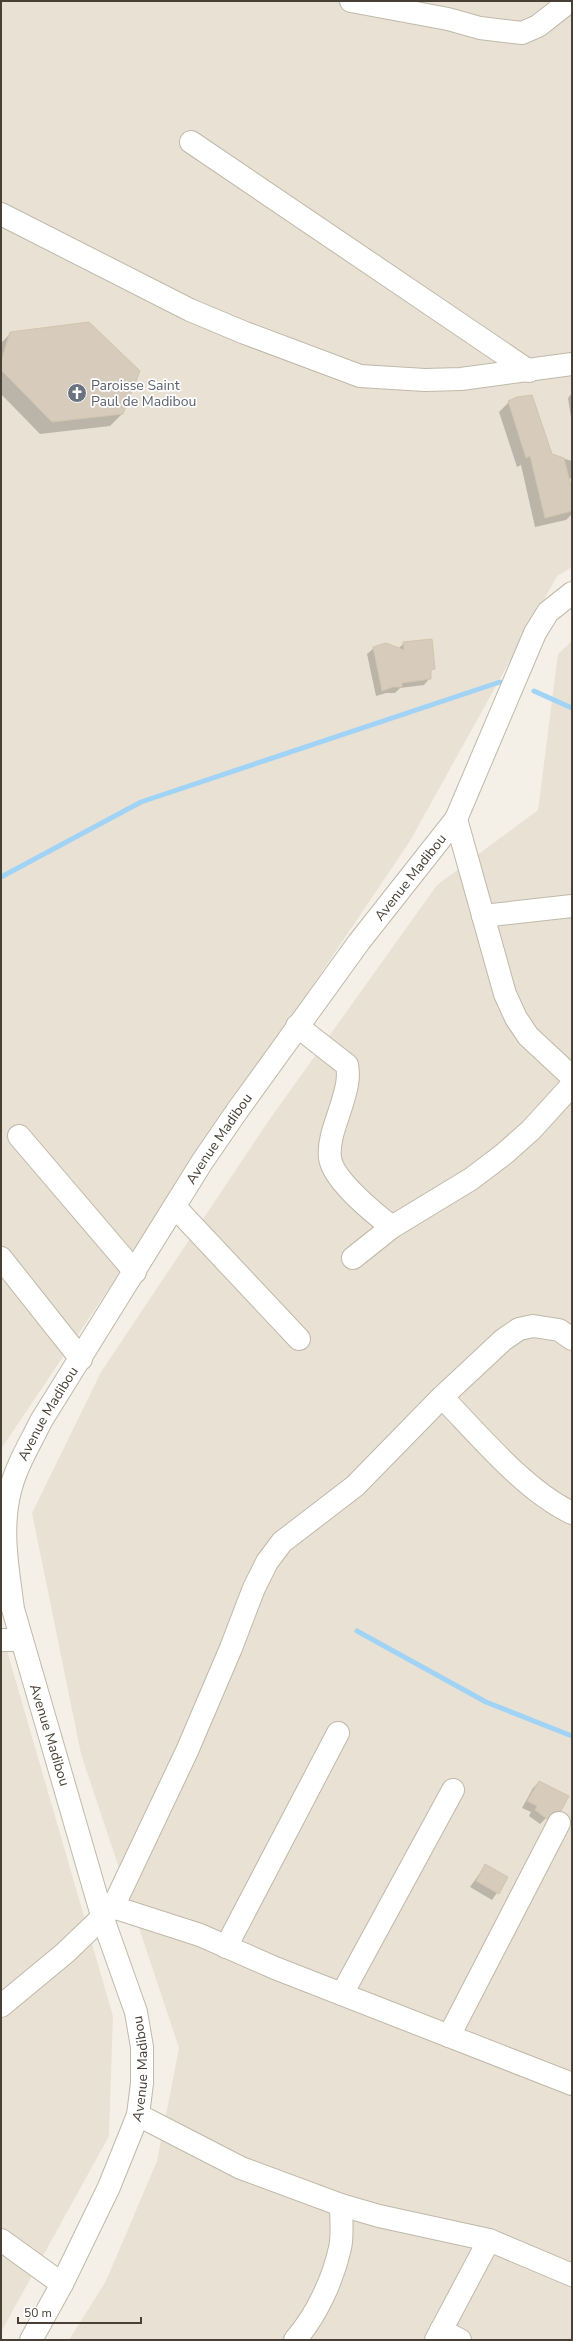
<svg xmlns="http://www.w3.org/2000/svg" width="573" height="2341" font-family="'Nunito Sans',sans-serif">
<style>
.residential{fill:#e9e2d4}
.shadow{fill:#0003}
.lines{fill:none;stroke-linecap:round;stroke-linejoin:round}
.stream{stroke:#a0d3f5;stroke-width:5}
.building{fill:#d7ccbb;stroke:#d2c4ae}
.minor-casing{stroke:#c0b8a9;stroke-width:24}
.minor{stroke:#fff;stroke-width:22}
.labels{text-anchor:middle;stroke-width:3.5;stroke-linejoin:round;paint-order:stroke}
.worship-label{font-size:14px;fill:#5b616d;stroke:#fff;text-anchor:start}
.street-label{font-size:14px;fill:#484035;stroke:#fff}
</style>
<rect width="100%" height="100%" fill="#f4f0e7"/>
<g class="residential">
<polygon points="1,1 572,1 572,567 557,576 410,841 1,1449"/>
<polygon points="572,641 572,2340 69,2340 106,2281 157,2161 179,2048 81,1754 32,1513 101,1372 267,1123 437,885 538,810 558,654"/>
<polygon points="1,1630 113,2016 109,2136 1,2332"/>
</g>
<g class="shadow">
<polygon points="11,333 122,414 110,426 40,434 1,394 1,343"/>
<polygon points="572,393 572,424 568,398"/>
<polygon points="509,402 552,455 572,461 572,478 568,479 572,495 572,514 566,520 535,527 521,465 517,467 499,412"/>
<polygon points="404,643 434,668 430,672 430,678 424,685 400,688 395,693 386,693 376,696 367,654 374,648 398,649"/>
<polygon points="539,1782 560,1810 554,1817 546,1818 540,1824 529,1816 531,1812 522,1808 533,1788"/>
<polygon points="485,1866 507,1878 492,1900 470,1887"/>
</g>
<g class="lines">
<g class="stream">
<polyline points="534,691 572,708"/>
<polyline points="1,877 141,802 500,682"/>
<polyline points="357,1631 486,1702 572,1736"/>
</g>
</g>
<g class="building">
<polygon points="89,322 140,371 123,414 52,422 1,370 1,361 10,332"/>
<polygon points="532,395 552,454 564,458 572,490 572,511 545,518 530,456 526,458 508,401 517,397"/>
<polygon points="432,639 435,669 431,670 431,679 402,683 402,687 393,687 382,691 373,647 386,643 404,650 403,642"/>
<polygon points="539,1781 569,1796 561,1811 553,1812 547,1819 535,1810 537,1806 527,1801"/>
<polygon points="485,1864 508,1877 499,1894 476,1881"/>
</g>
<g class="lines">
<defs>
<g id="minor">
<polyline points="351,1 448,19 480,28 522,33 538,26 570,1"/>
<polyline points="191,142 529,371"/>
<polyline points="1,214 190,310 245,333 360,376 425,380 461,379 572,364"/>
<polyline points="456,819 505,994 516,1018 528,1036 572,1077"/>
<polyline points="483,916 572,906"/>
<path d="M297 1026 347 1065C350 1080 345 1093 341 1107 336 1123 328 1141 330 1158 333 1180 375 1214 392 1227"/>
<polyline points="19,1136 135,1272"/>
<polyline points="175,1207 299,1339"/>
<polyline points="1,1258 81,1359"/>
<polyline points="353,1258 392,1227 471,1179 504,1154 531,1130 572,1085"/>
<path d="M442 1397C479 1435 525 1491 572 1513"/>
<polyline points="1,1640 20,1640"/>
<polyline points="113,1907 200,1935 275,1968 572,2084"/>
<polyline points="226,1947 338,1733"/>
<polyline points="342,1994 453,1790"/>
<polyline points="1,2006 65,1953 113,1907 187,1751 231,1648 254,1588 267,1562 282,1542 355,1486 442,1397 503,1340 519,1329 533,1326 559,1330 572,1339"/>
<polyline points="449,2036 559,1823"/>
<polyline points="138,2115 241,2168 341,2205 379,2216 489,2240 572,2275"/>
<polyline points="1,2240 62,2284"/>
<polyline points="441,2330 460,2340"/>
<path id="s1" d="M31 2340 62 2284 109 2187 138 2115 142 2083V2047L136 2012 103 1919 13 1609C8 1570 0 1530 10 1491 16 1466 30 1444 41 1421L202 1162 237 1111 359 942 456 819 535 633 548 612 572 593"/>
<path d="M295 2340C316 2316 333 2280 340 2248 343 2235 341 2218 341 2205"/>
<polyline points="436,2340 489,2240"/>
</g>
</defs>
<use href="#minor" class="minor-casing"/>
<use href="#minor" class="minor"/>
</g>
<defs>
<symbol id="church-disc" viewBox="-11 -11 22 22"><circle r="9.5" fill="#6b7280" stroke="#fff"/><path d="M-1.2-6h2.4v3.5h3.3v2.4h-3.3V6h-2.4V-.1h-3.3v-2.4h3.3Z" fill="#fff"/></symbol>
</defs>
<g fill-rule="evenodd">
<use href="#church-disc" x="66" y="382" width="22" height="22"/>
</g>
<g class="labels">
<g class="worship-label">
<text x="91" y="390">Paroisse Saint<tspan x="91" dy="16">Paul de Madibou</tspan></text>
</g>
<g class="street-label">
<text dy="5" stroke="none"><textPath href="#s1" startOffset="1628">Avenue Madibou</textPath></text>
<text dy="5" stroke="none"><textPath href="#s1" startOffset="1304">Avenue Madibou</textPath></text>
<text dy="5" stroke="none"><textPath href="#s1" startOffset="980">Avenue Madibou</textPath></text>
<text transform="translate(50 1735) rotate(73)" y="5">Avenue Madibou</text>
<text dy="5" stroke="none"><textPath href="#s1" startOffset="296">Avenue Madibou</textPath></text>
</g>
</g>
<rect width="573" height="2341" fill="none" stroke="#484035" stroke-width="4"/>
<path d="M18 2317v6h123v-6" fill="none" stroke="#484035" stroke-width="2"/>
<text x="24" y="2317" font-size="12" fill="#484035" stroke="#ffffff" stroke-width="3" paint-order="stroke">50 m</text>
</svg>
